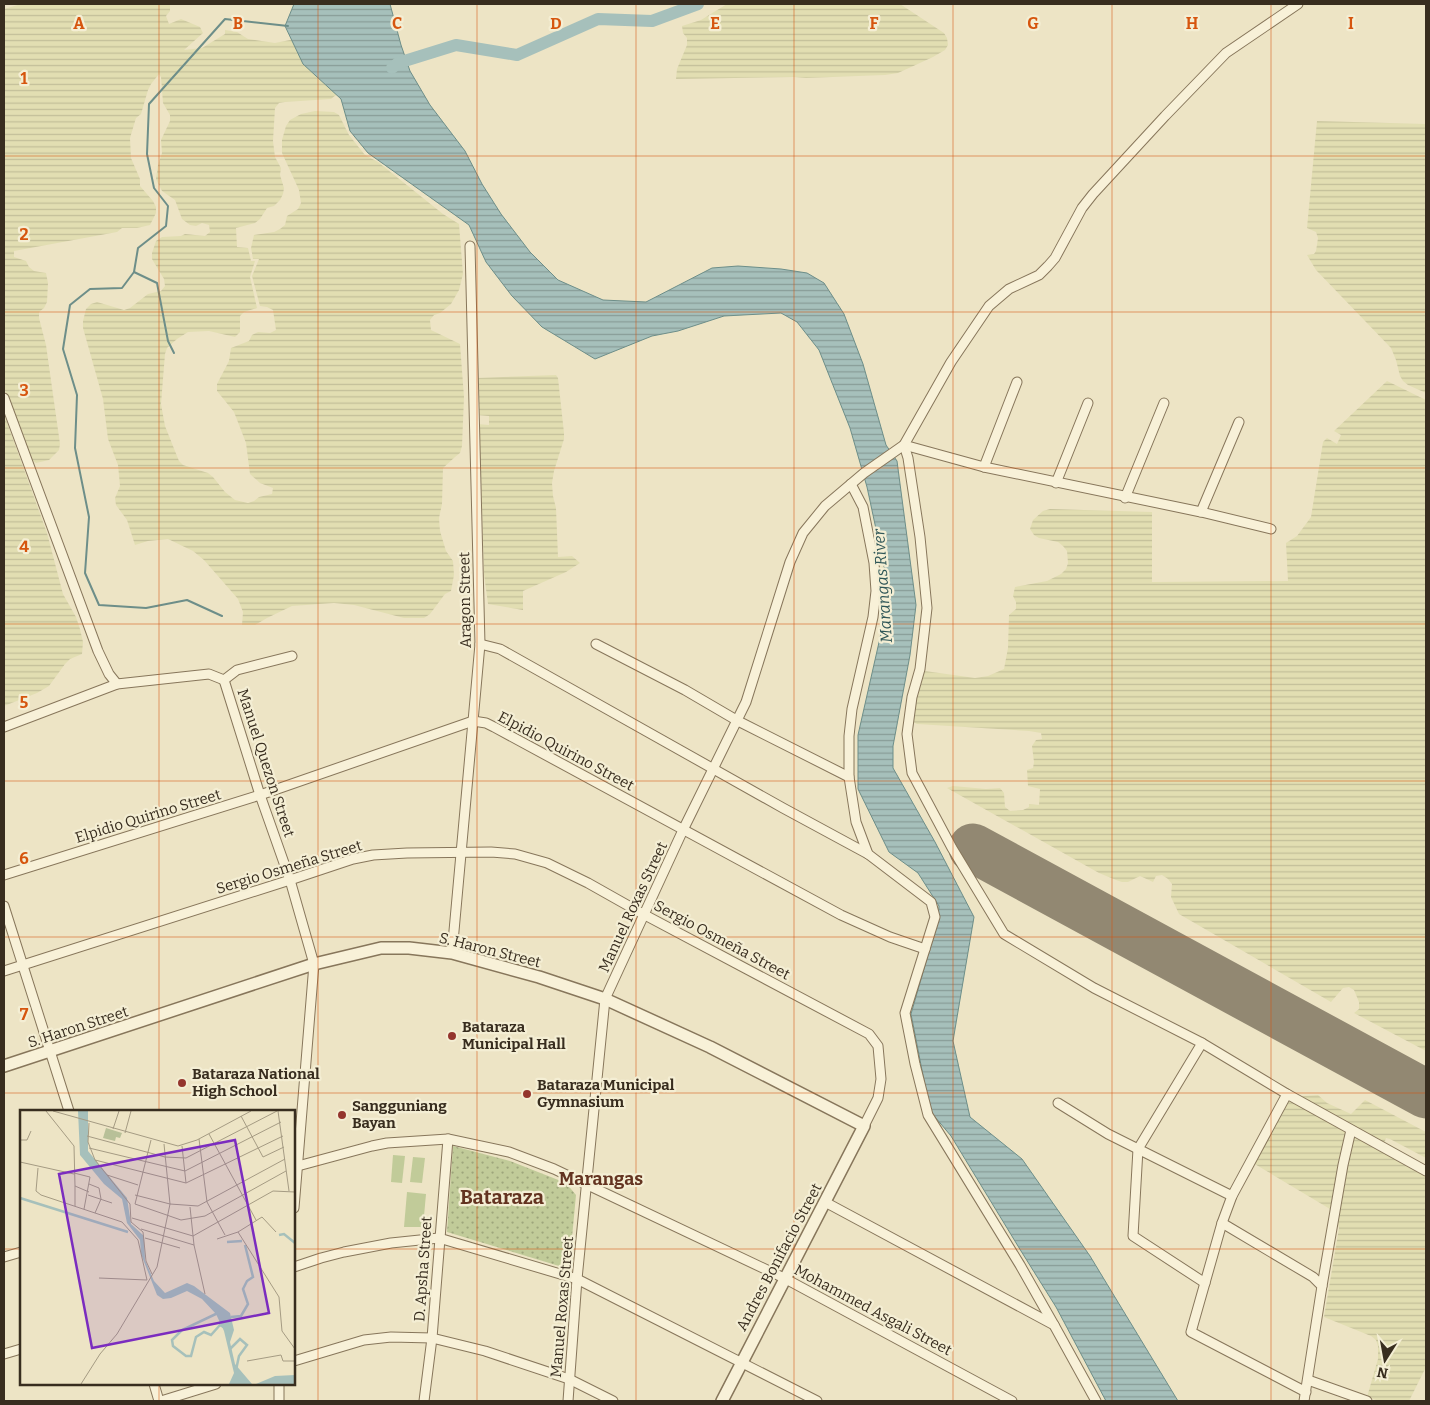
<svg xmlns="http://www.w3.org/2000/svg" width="1430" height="1405" font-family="Bitter,serif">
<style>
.farmland{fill:url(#farmland-rules)}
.park{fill:url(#park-dots)}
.pitch{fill:#c1cb99}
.water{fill:url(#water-rules);stroke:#6d8e89}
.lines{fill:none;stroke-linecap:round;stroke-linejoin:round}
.stream{stroke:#6d8e89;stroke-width:2}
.river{stroke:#a6c0bb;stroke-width:12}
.runway{stroke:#928872;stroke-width:49}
.minor-casing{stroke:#87765b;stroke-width:11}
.tertiary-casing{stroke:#87765b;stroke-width:14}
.minor{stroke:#f8f1d8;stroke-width:9}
.tertiary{stroke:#f8f1d8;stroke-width:11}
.grid{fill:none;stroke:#d6550e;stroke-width:1;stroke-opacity:0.55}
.poi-dot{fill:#94352d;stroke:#f4eed4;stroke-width:2}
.labels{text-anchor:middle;stroke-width:4.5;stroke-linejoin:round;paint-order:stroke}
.street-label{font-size:15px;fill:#382d1f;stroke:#f4eed4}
.poi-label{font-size:15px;font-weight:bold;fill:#382d1f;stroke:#f4eed4;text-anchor:start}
.water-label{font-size:16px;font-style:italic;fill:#2f5657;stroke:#f4eed4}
.quarter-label{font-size:18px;font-weight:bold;fill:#633320;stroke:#f4eed4}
.district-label{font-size:20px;font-weight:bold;fill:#633320;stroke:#f4eed4}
.inset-river{fill:none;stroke:#a6c0bb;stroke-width:2.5}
.inset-road{fill:none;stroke:#a59b83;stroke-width:1}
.view{fill:#7b2cbf;fill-opacity:0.15;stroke:#7b2cbf;stroke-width:2.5}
.inset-edge{fill:none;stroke:#382d1f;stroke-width:2.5}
.grid-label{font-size:16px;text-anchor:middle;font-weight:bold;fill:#d6550e;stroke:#f4eed4;stroke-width:4.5;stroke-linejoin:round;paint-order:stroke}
</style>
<defs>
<pattern id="farmland-rules" width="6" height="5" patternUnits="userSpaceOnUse" patternTransform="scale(1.25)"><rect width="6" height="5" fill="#e2deb2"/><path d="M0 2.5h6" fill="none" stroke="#c3bf99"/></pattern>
<pattern id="park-dots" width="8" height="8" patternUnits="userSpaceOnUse" patternTransform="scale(1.25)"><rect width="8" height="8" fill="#c1cb99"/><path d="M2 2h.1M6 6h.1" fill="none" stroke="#9ea57c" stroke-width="1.8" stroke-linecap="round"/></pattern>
<pattern id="water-rules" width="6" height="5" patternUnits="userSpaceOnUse" patternTransform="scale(1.25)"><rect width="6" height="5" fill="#a6c0bb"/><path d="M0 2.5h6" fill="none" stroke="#889c97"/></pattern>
</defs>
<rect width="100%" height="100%" fill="#ede4c5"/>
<g class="farmland">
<polygon points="21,4 170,4 170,11 166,16 169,24 181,19 200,27 203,33 184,50 202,48 225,34 225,30 237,32 248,39 255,40 275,43 295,39 344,80 336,95 331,99 285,102 279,103 275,108 273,141 275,157 281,168 280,175 284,188 283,194 280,200 274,206 267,208 260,219 255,223 236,228 237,247 248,248 251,261 255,261 250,277 257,308 244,312 240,316 240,332 235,337 209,331 188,332 177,339 167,348 165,354 161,404 165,426 179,461 183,465 208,473 213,477 225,492 235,500 248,503 254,501 259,497 272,494 273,488 260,483 250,474 246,443 234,412 217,391 217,384 229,361 231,348 249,341 252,335 258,332 270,333 276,330 273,310 267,307 260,306 252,276 259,259 253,259 251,248 254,235 274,232 280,229 285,225 287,216 298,209 301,203 299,190 282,153 282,140 286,126 290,120 301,114 315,111 334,112 339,115 349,135 365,155 378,162 443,214 459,224 463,274 459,290 451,304 440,313 434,315 430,320 431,330 460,344 464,397 462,446 460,453 455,457 443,468 442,504 439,518 440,531 446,551 453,561 454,575 451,591 445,594 430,614 424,618 404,618 354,605 334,603 292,606 267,618 255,625 242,625 243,612 238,599 204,560 193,551 168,539 148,541 135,545 127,520 116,505 115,498 120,486 118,465 108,439 103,399 83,328 83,321 86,309 91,304 97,302 124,310 130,308 148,294 161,291 165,286 164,279 152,259 152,253 156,241 162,237 181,236 185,234 205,236 210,232 209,225 202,223 196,226 190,225 182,219 175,200 162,191 156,179 158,165 162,153 161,140 170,121 170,115 163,103 161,77 159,74 151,84 148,90 141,114 136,118 130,138 131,158 140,179 140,186 153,201 156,207 156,213 150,225 137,228 122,228 117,232 14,251 14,257 26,261 29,267 34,271 46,273 48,283 47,302 44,308 39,312 39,318 46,345 60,444 59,450 49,460 36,463 30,459 4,388 4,9"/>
<polygon points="727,4 900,4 944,33 947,38 948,45 945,50 933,57 898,73 885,75 806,78 794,77 676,79 677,69 687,45 687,38 683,33 682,26 701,20"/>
<polygon points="1317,121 1426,124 1426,393 1408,385 1403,381 1400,376 1396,360 1391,348 1316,270 1307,255 1314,254 1316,251 1318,238 1316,232 1307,228"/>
<polygon points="556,375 558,378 564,433 564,439 554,471 552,483 553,496 556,508 558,557 572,556 580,563 566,572 523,591 523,610 488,604 484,574 481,473 477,424 489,425 489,416 477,415 477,378"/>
<polygon points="1387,381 1426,400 1426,1051 1354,1013 1359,1009 1359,1002 1354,990 1349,987 1343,988 1331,1002 1179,914 1171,897 1172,884 1168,879 1162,875 1156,876 1153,882 1140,876 1128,882 1122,882 1116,880 1099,873 947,788 953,786 986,789 1000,788 1004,793 1005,807 1010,811 1023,810 1029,807 1029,804 1039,805 1040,789 1028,786 1027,770 1033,768 1034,762 1032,746 1036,740 1042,739 1041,733 1029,731 917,724 911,721 919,674 925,671 975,678 988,676 1004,669 1008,648 1009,615 1016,609 1016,602 1013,596 1015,587 1047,581 1061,574 1066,569 1068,563 1067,551 1063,546 1058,542 1039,538 1034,535 1030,529 1033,520 1043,511 1050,509 1152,512 1152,582 1288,581 1286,543 1297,536 1311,517 1323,442 1327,438 1337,444 1341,435 1334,431"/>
<polygon points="4,414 47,533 63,594 76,617 80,629 83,642 82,654 70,659 65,664 49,686 37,693 4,706"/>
<polygon points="1318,1095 1327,1103 1351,1114 1365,1100 1426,1132 1426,1158 1390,1139 1386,1138 1383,1147 1426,1171 1426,1367 1409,1401 1379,1401 1367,1397 1378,1359 1378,1346 1376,1340 1371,1336 1324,1317 1339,1228 1335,1214 1330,1209 1253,1163 1284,1103 1297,1100 1303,1096"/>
</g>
<polygon class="park" points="453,1146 510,1161 566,1183 576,1195 569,1269 447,1232"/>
<g class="pitch">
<polygon points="393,1155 405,1156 402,1183 391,1182"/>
<polygon points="413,1157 425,1158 422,1183 410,1182"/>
<polygon points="407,1192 426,1194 423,1227 404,1227"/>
</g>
<polygon class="water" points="294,4 390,4 401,45 410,71 430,105 465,151 482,184 501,214 530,252 558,280 603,300 646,302 712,268 738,266 781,269 807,273 824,283 844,314 863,364 886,445 897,461 916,605 910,655 893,746 893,768 935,842 974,917 953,1041 970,1117 1022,1159 1090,1256 1178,1401 1106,1401 1056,1307 1021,1251 951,1136 930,1111 911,1014 938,920 939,906 918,873 889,852 858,789 858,735 887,607 888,585 867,487 850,428 819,350 797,322 781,313 724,316 678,331 652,336 595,359 542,327 512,296 486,262 469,225 368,153 350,131 341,99 303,64 285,26"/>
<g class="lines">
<g class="stream">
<polyline points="134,272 157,283 168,341 174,353"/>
<polyline points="222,616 187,600 146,608 99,605 85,573 89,517 75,448 77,395 63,349 70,305 90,289 122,288 134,272 138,248 166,226 168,206 154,188 147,154 149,104 225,19 288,26"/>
</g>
<polyline class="river" points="392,68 398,63 456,45 517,55 598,19 652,21 698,4"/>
<polyline class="runway" points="973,848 1426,1094"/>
<defs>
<g id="minor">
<polyline points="4,398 98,651 109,674 117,684"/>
<polyline points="904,445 908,458 920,537 927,608 920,669 912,697 907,734 912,773 952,848 1004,934 1094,988 1202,1043 1287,1094 1426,1171"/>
<polyline points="904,445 984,467 1201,512 1271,529"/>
<polyline points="984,467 1017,382"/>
<polyline points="1056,483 1088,403"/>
<polyline points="851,484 863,507 874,563 876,591 873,617 852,709 849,736 849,777 856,822 868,854 931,902 935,917 905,1013 915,1064 928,1115 1020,1265 1054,1325"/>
<polyline points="1125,498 1164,403"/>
<polyline points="1201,512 1239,422"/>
<polyline points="480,644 500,649 783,808 868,854"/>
<polyline points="596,644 685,690 738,721 849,777"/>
<polyline points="224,680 260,795 290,880 314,964 294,1208"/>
<polyline points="224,680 237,670 292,656"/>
<polyline points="4,727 117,684 209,674 224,680"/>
<polyline points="4,875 260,795 473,721 486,723 494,727 841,915 890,937 925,949"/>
<polyline points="4,906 69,1111"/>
<polyline points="452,953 480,644 470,246"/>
<polyline points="4,971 290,880 353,859 373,855 407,853 491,852 515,854 547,863 588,883 643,914 869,1034 878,1046 881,1079 878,1098 864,1126"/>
<polyline points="1202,1043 1138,1149 1133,1236 1205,1283"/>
<polyline points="1287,1094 1232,1196 1222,1223 1191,1332 1306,1392"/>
<polyline points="1058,1103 1108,1134 1232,1196"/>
<polyline points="294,1167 372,1146 387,1143 448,1139 509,1152 554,1169 784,1278 1012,1401"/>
<polyline points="825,1202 1054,1325 1096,1401"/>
<polyline points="1222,1223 1313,1277 1322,1286 1304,1401"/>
<polyline points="4,1257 21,1252"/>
<polyline points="294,1267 321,1258 344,1252 391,1243 439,1238 577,1279 817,1401"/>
<polyline points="1322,1286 1343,1165 1351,1130"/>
<polyline points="4,1354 21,1349"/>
<polyline points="294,1361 364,1340 391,1337 432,1338 485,1351 569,1379 613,1401"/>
<polyline points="1308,1380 1367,1401"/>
<polyline points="154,1384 159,1401"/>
<polyline points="161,1401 216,1384"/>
<polyline points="279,1401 279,1384"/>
<polyline points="424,1401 432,1338 448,1139"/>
<polyline points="568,1401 577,1279 605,999 683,830 746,702 790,562 803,533 825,506 864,473 904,445 951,362 989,306 1009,289 1039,275 1048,266 1055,258 1082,208 1093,194 1165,116 1226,53 1298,4"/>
</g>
<polyline id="tertiary" points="4,1066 314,964 381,948 409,948 452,953 539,977 605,999 710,1047 864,1126 722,1401"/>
</defs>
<use href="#minor" class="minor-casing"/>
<use href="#tertiary" class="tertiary-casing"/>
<use href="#minor" class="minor"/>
<use href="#tertiary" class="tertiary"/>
</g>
<path class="grid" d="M159 4V1111M318 4V1401M477 4V1401M636 4V1401M794 4V1401M953 4V1401M1112 4V1401M1271 4V1401M4 156H1426M4 312H1426M4 468H1426M4 624H1426M4 781H1426M4 937H1426M4 1093H1426M4 1249H21M294 1249H1426M159 1384V1401"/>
<g class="poi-dot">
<circle cx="452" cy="1036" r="5"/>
<circle cx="182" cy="1083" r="5"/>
<circle cx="527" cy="1094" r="5"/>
<circle cx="342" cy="1115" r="5"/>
</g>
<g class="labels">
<g class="street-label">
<text transform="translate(465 600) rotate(-91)" y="5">Aragon Street</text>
<text transform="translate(566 751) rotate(28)" y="5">Elpidio Quirino Street</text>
<text transform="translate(266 763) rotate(72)" y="5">Manuel Quezon Street</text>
<text transform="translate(148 816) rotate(-17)" y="5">Elpidio Quirino Street</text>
<text transform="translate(289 867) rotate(-17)" y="5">Sergio Osmeña Street</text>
<text transform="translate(633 907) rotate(-65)" y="5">Manuel Roxas Street</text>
<text transform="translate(722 940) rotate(28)" y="5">Sergio Osmeña Street</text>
<text transform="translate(490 950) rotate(14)" y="5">S. Haron Street</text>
<text transform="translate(78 1027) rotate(-18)" y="5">S. Haron Street</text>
<text transform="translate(779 1257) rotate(-62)" y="5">Andres Bonifacio Street</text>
<text transform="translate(423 1269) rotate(-86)" y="5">D. Apsha Street</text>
<text transform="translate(562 1307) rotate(-85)" y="5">Manuel Roxas Street</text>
<text transform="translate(873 1310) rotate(28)" y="5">Mohammed Asgali Street</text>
</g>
<g class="poi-label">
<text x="462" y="1032">Bataraza<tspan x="462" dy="17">Municipal Hall</tspan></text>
<text x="192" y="1079">Bataraza National<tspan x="192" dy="17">High School</tspan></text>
<text x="537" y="1090">Bataraza Municipal<tspan x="537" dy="17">Gymnasium</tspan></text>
<text x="352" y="1111">Sangguniang<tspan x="352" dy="17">Bayan</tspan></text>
</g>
<g class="water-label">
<text transform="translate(882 586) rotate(-94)" y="6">Marangas River</text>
</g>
<g class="quarter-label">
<text x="601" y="1185">Marangas</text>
</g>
<g class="district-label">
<text x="502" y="1204">Bataraza</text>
</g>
</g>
<g transform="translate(20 1110)">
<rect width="275" height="275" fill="#ede4c5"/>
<path d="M86 18 102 23 100 28 96 27 95 31 83 28Z" fill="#b8c098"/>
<path d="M58 1H68V41L107 88 111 114 124 126 125 150 134 171 145 183 167 173 174 176 210 203 214 220 210 232 215 254 232 274H209L214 263 204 221 196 204 182 189 167 181 151 188 143 189 137 185 121 144 120 130 107 113 102 89 84 74 60 45ZM275 265V274H236L255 266Z" fill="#a6c0bb"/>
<path class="inset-river" d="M0 88 108 122M259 125 264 124 275 133M207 132 222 131M200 202 162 220 152 230 153 236 166 246H171L176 227 184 222 191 225 200 215 205 218M211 207 221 206 228 194 223 179 227 171 233 167 225 135M210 239 220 229 227 235 219 246 216 260"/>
<path class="inset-road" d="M26 1 54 36 55 76 69 82M33 1 158 36 177 30 231 1M258 1 269 81M221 6 243 47 264 37M69 13 68 32 75 50 87 65 118 75M93 19 99 1M105 23 111 1M189 24 236 110M67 26 145 47 166 48 257 1M179 29 187 92 205 125M0 30H7L11 21M131 30 115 94 161 110 185 106 266 61M162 36 166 73M69 38 165 61 261 12M75 50 166 73 263 26M0 52 54 64M18 58 16 81 21 85 102 112 118 130 127 170M54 63 70 67 64 99M87 65 110 94 111 112 123 122 126 151 132 164M69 74 79 78 81 89 75 103M55 76V96M68 85 92 93M115 85 150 94 178 96 265 49M170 97 174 135 185 184M112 108 173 126 253 81 275 82M121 119 174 135M218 122 259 187 262 221 275 239M125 128 160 138M197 129 218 122 242 107 256 122M79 168 127 170M227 251 261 245 263 251H275M61 274 80 244 97 224 137 157 150 94 144 34"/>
<path class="view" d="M215 30 249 203 72 238 39 64Z"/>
<rect width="275" height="275" class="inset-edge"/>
</g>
<g class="grid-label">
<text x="79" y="29">A</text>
<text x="238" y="29">B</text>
<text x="397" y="29">C</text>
<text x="556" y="29">D</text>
<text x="715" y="29">E</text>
<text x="874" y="29">F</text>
<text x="1033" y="29">G</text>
<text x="1192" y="29">H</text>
<text x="1351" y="29">I</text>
<text x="24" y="84">1</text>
<text x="24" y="240">2</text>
<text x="24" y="396">3</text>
<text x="24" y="552">4</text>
<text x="24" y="708">5</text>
<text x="24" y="864">6</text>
<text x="24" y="1020">7</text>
</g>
<rect width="1430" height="1405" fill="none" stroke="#382d1f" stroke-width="10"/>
<g transform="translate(1385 1360) rotate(191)" stroke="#f4eed4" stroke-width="4" paint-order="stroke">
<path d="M0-4L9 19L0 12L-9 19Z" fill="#382d1f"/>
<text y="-8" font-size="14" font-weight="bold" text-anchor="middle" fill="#382d1f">N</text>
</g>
</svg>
